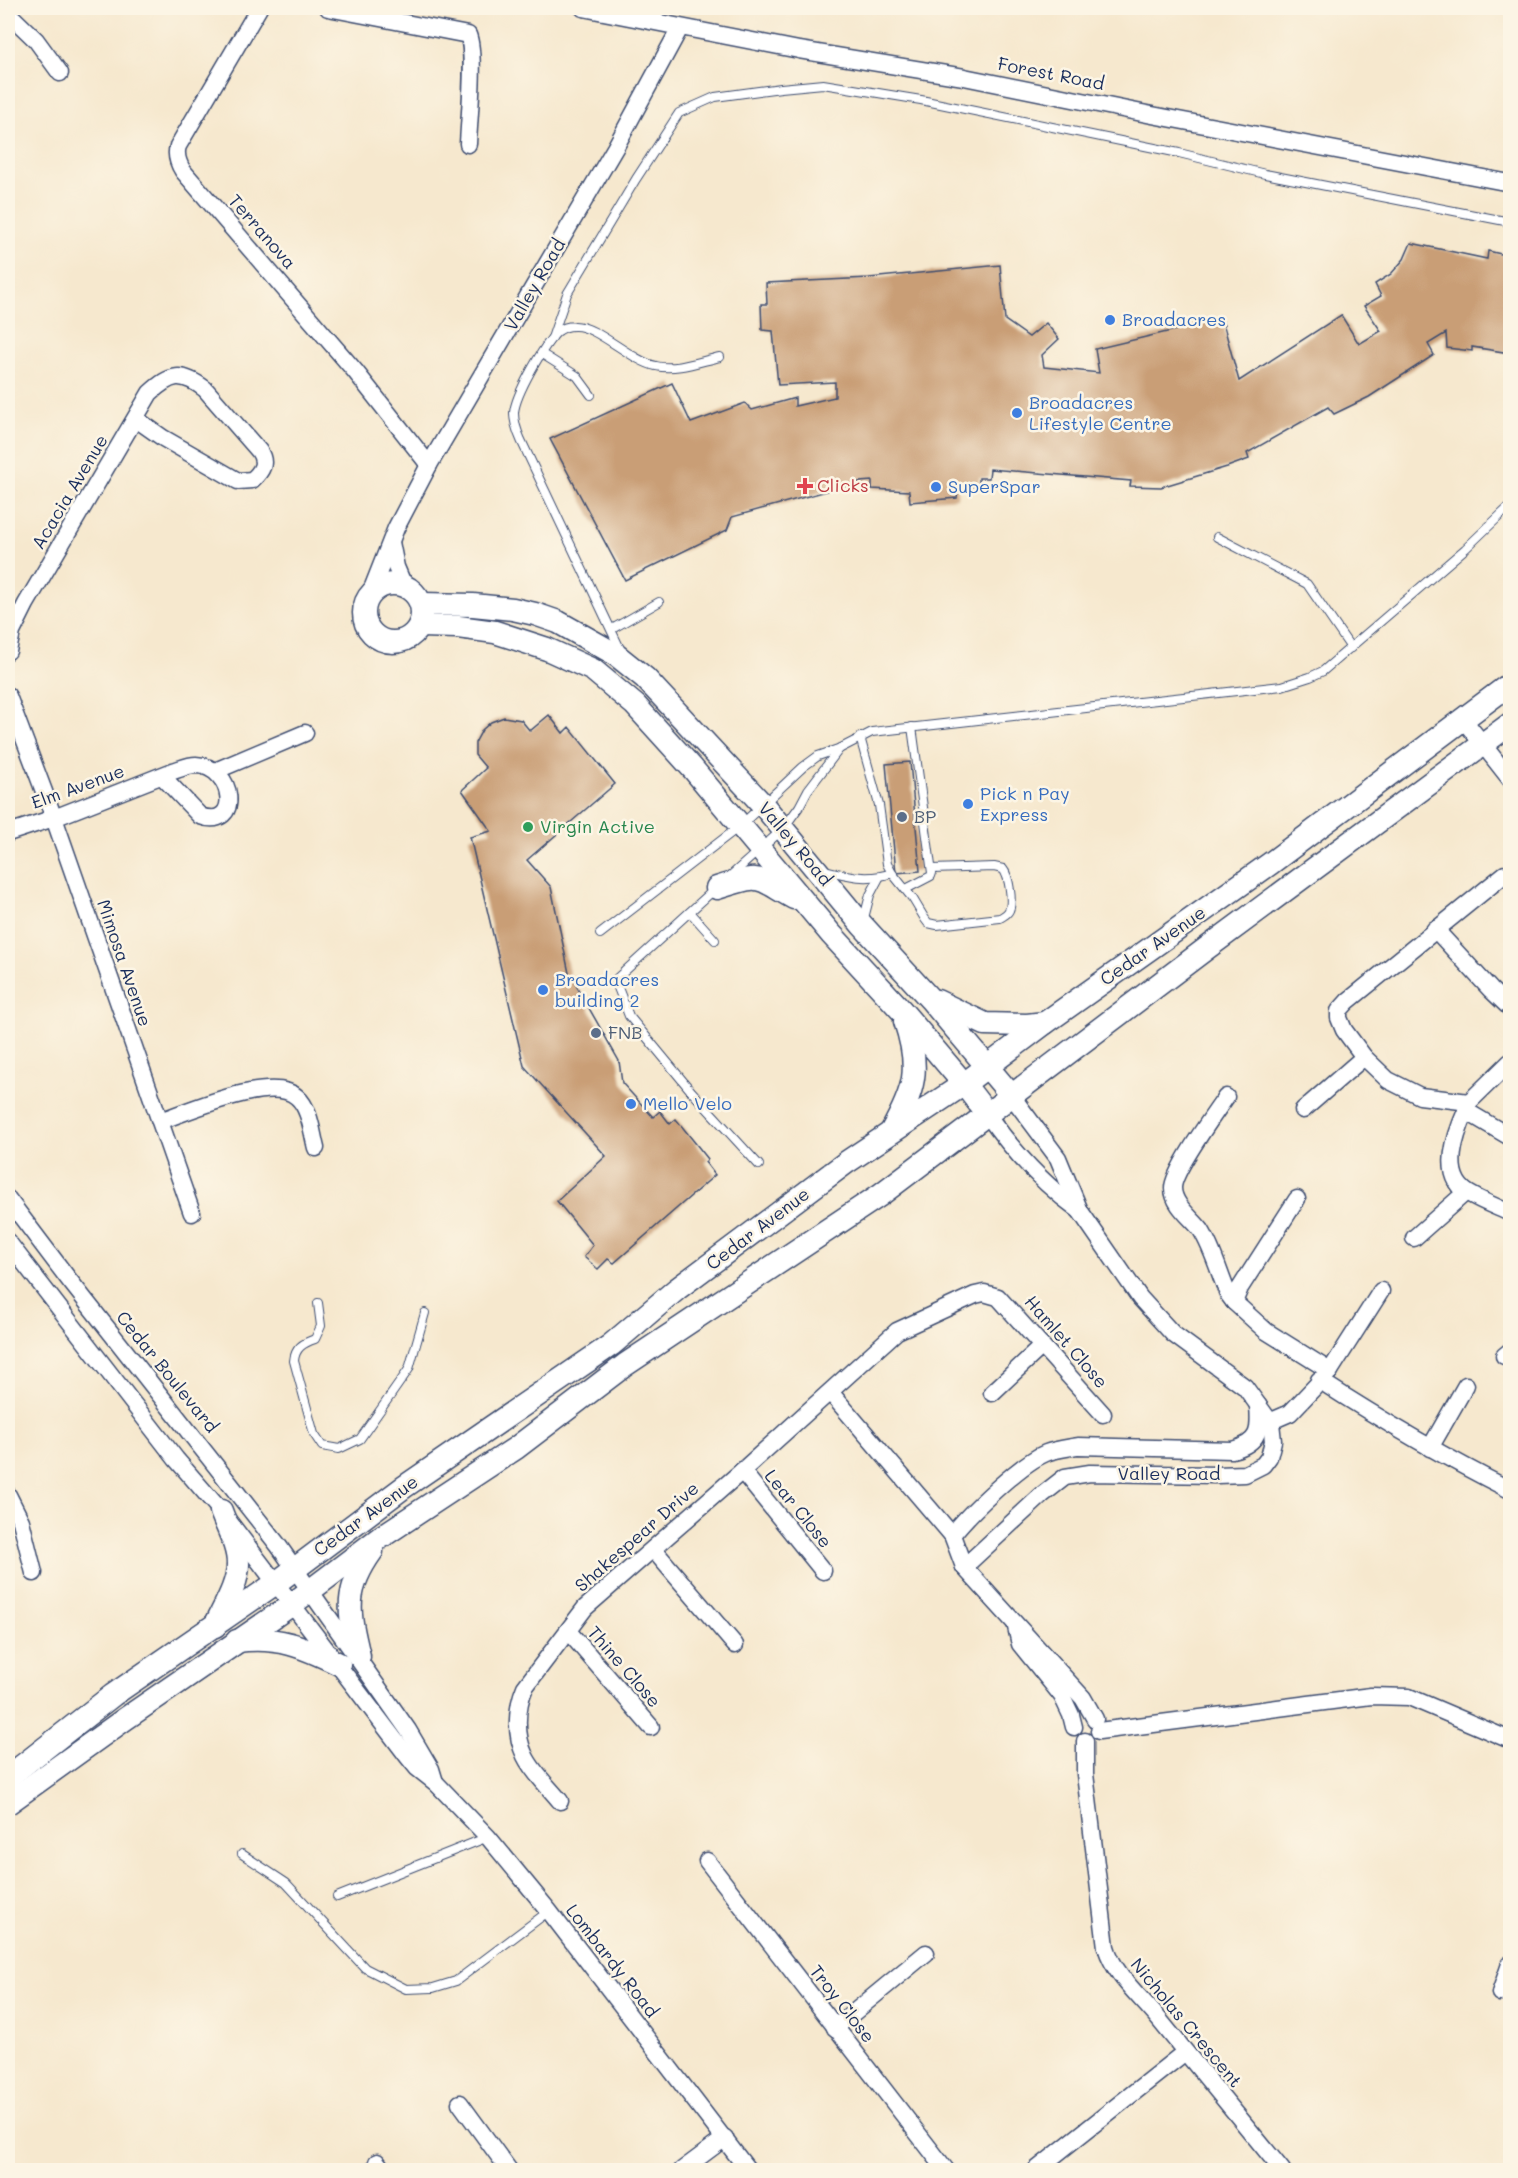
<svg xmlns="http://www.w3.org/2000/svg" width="1518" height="2178" font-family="Mali,sans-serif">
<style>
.building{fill:#c99e76}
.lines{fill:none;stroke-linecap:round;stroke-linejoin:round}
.lane-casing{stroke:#3c4b6f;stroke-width:10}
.street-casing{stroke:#3c4b6f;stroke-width:19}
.secondary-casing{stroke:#3c4b6f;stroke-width:25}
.lane{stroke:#fff;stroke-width:8}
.street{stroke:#fff;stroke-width:16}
.secondary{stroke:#fff;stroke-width:22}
.shop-dot{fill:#3f7fe0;stroke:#fcf5e5;stroke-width:2}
.health-dot{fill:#e0444e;stroke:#fcf5e5;stroke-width:2}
.service-dot{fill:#5c6f8a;stroke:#fcf5e5;stroke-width:2}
.leisure-dot{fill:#2e9e5b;stroke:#fcf5e5;stroke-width:2}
.labels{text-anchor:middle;stroke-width:5;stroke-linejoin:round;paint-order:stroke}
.street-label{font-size:18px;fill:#1b2f5e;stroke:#fcf5e5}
.shop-label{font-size:18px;fill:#366cbe;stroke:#fcf5e5;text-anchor:start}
.health-label{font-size:18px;fill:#be3a42;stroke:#fcf5e5;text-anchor:start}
.service-label{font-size:18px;fill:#4e5e75;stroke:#fcf5e5;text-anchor:start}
.leisure-label{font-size:18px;fill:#27864d;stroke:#fcf5e5;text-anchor:start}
</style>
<rect width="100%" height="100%" fill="#fcf5e5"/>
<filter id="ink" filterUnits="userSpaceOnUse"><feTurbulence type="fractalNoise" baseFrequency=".0167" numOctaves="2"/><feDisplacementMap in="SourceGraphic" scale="12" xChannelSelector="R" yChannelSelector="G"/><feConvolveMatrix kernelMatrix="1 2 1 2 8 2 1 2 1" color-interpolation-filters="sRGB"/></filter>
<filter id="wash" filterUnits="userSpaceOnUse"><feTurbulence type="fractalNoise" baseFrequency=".008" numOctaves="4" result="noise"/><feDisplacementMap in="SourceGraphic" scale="24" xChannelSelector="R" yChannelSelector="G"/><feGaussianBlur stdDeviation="1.35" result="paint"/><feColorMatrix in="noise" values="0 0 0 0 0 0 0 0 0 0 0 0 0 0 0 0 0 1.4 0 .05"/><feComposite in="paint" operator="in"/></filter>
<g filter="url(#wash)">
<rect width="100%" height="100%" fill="#f6e8ce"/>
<g id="blocks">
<g class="building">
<polygon points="1411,243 1487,259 1488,251 1510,256 1510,353 1472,347 1472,351 1447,348 1446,333 1428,344 1434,355 1369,397 1334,414 1328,407 1247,453 1249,459 1227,467 1161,487 1130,486 1131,481 990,469 989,478 979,478 979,486 958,486 957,498 910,502 909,491 872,489 872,481 859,482 732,517 727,530 625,580 550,439 672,383 691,423 745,403 752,410 795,398 795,406 835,397 835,382 778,385 773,331 762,330 761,304 767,304 766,283 869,278 1000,265 1005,320 1029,337 1046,323 1059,339 1042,355 1044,367 1099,373 1095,349 1222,319 1239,381 1341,315 1359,344 1381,331 1364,306 1381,296 1375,284 1391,274 1404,259"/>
<polygon points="549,715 563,733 569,727 615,784 527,860 551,887 570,978 575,977 577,987 619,1061 622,1083 653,1117 660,1111 670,1124 676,1119 708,1159 705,1162 715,1175 614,1263 608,1259 598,1269 584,1257 593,1245 557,1201 606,1156 524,1066 470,837 491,831 462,790 486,768 475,755 475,743 482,730 491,722 504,717 521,720 530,731"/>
<polygon points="910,762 920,871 896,873 886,764"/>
</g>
</g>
</g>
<g filter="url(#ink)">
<use href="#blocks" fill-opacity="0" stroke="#3c4b6f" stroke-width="1.5"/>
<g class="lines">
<defs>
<g id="lane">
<polyline points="657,23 659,8"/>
<polyline points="552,338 567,294 636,179 679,113 715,97 781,88 823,84 921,100 1179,153 1265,174 1510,222"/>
<polyline points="542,354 577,376 591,395"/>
<polyline points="1217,537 1307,584 1351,648"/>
<polyline points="612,629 659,602"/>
<path d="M622 653 521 440C517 431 514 423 514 413 515 395 544 345 557 332 562 328 568 326 574 326 596 325 631 361 656 366 676 371 701 361 720 357"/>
<path d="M860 737 879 805 887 864 892 873 913 899 925 919 928 923 937 925 1000 918C1003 916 1006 915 1008 912 1014 904 1009 876 1003 869L994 867 932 869"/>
<path d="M825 870C848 876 868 881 892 873"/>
<polyline points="728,878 783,829 799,807 808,790 840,748"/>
<polyline points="716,888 615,980 629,1016 692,1092 759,1165"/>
<polyline points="906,889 931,876 932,873 912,727"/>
<polyline points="690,912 715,940"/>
<polyline points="863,922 870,895 879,878"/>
<polyline points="600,934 740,826 803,767 818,756 841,748 872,732 1282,686 1310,677 1323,671 1465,549 1510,506"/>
<path d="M318 1303 321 1326 315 1339C303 1343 295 1348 294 1361L314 1434 322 1446 339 1449 360 1439 409 1369 425 1313"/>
<polyline points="242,1854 286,1883 365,1968 406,1989 433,1988 456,1981 549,1911"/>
<polyline points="337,1897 488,1837"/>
</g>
<g id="street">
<path d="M259 8 178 146C175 155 178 163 183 171L355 371 429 465"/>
<path d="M328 8 468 35C476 54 469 119 468 144"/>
<polyline points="583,8 799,50 964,77 1152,115 1510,183"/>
<polyline points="8,13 36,40 60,73"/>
<polyline points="391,542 396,567 404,586"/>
<polyline points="370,594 396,528 429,465 615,148 680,28"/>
<path d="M8 651 12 632 26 604 150 393C171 374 181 371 205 389L259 451C267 463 262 471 252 480L238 481 163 438 136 419"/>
<polyline points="8,696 54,818 192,1213"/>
<polyline points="1463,719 1510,779"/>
<polyline points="215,771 305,733"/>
<path d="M8 833 54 818 173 771C180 769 188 765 196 765 235 766 242 831 200 816L162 776"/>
<polyline points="1435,929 1491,990 1510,1008"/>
<polyline points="1510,1062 1469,1102 1466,1111 1510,1137"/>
<path d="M1226 1097C1215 1113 1173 1171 1173 1188 1173 1205 1192 1218 1201 1230 1213 1249 1219 1273 1228 1294L1234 1302"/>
<polyline points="1469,1102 1420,1096 1388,1080 1364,1057 1344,1030 1339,1018 1339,1011 1348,1001 1505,874"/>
<polyline points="1303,1110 1364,1057"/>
<path d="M1466 1111C1456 1134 1440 1175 1468 1193 1481 1201 1497 1207 1510 1213"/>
<path d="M987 1114C1012 1150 1044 1185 1079 1210"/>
<path d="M160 1121C189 1111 273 1074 297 1097 310 1108 312 1133 316 1148"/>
<polyline points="8,1199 70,1281 278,1545 408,1730 431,1769 435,1782"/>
<polyline points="1297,1199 1240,1288 1234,1302 1266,1331 1330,1371"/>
<polyline points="1414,1238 1466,1192"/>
<polyline points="8,1242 176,1459 221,1511 408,1757 417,1768 436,1783 488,1837 549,1911 748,2170"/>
<polyline points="1504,1356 1510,1351"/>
<path d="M1319 1380C1381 1420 1444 1457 1510 1490"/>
<polyline points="830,1392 952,1535 964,1567 1083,1698 1095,1719"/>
<polyline points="992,1393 1041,1347"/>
<polyline points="1260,1426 1290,1413 1330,1371 1381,1291"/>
<polyline points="1430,1448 1466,1385"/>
<polyline points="742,1471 823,1571"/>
<polyline points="8,1495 21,1521 34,1573"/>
<path d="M952 1535C969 1513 1021 1463 1046 1453 1056 1449 1067 1448 1078 1446L1232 1450C1260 1443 1260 1430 1258 1405"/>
<polyline points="653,1549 735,1645"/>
<polyline points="964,1567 1042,1495 1065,1477 1090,1473 1217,1475 1245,1474 1263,1465 1269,1457 1273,1441 1271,1423 1245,1387 1173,1334 1140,1298 1080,1211 1058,1158 1011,1095"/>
<polyline points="1016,1627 1020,1644 1062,1696 1071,1715 1074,1727"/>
<polyline points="568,1631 651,1727"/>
<polyline points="1099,1731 1371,1696 1409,1697 1510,1740"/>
<path d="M1085 1741V1774L1106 1947C1115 1976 1138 1994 1157 2017 1199 2068 1240 2119 1282 2170"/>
<path d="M560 1801C549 1787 533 1773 525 1756 515 1735 516 1708 525 1687L585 1608 742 1471 897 1331 975 1295 984 1293 998 1297 1103 1414"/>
<polyline points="707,1861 946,2170"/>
<polyline points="1500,1993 1510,1964"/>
<polyline points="835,2028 926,1953"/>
<polyline points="460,2103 509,2170"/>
<polyline points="377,2162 383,2170"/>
<polyline points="682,2170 725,2138"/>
<polyline points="1036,2170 1185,2052"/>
</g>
<g id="secondary">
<circle cx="393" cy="613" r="29"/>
<polyline points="421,604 473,605 513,609 535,614 558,622 615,654 645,678 764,806 862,925 930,999 1011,1095"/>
<polyline points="420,626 458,627 495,632 547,649 593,670 635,705 693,769 831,934 902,1011 964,1084 987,1114"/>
<path d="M717 888C763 873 754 876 794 898"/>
<polyline points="937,1001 985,1024 1027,1025 1045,1023"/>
<path d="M891 1132C915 1089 921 1069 905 1021"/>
<path d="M215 1626C223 1608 238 1585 238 1564 238 1546 227 1528 221 1511"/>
<path d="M237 1641C279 1636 302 1646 339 1664"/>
<path d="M359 1656C348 1611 344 1590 372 1551"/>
<polyline points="8,1777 113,1695 276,1583 404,1487 611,1345 677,1289 847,1162 964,1084 1045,1023 1271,863 1510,684"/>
<polyline points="8,1803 125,1719 291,1605 381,1537 516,1448 625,1365 880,1195 1207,948 1510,724"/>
</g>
</defs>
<use href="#lane" class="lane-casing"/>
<use href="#street" class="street-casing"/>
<use href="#secondary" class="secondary-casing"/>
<use href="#lane" class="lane"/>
<use href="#street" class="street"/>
<use href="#secondary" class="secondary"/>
</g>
</g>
<g class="shop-dot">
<circle cx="1110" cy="320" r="6"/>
<circle cx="1017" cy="413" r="6"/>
<circle cx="936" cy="487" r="6"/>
<circle cx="968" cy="804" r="6"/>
<circle cx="543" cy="990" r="6"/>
<circle cx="631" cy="1104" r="6"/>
</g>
<path class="health-dot" d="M802 477h6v6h6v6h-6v6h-6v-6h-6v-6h6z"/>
<g class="service-dot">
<circle cx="902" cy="817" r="6"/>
<circle cx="596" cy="1033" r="6"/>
</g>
<circle class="leisure-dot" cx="528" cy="827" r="6"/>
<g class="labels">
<g class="street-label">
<text transform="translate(1051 74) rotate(11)" y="6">Forest Road</text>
<text transform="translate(262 232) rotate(49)" y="6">Terranova</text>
<text transform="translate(535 285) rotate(-60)" y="6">Valley Road</text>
<text transform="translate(70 492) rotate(-59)" y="6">Acacia Avenue</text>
<text transform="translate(78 787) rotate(-20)" y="6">Elm Avenue</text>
<text transform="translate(795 844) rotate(50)" y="6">Valley Road</text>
<text transform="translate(1153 946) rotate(-35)" y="6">Cedar Avenue</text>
<text transform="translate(124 963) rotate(71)" y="6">Mimosa Avenue</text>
<text transform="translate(758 1229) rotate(-37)" y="6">Cedar Avenue</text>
<text transform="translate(1066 1342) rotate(49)" y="6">Hamlet Close</text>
<text transform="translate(167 1372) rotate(51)" y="6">Cedar Boulevard</text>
<text x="1169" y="1480">Valley Road</text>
<text transform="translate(798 1509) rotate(51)" y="6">Lear Close</text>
<text transform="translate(366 1516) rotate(-36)" y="6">Cedar Avenue</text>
<text transform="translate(637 1537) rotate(-41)" y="6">Shakespear Drive</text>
<text transform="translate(624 1667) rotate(49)" y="6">Thine Close</text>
<text transform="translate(612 1961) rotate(52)" y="6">Lombardy Road</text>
<text transform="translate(842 2004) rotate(52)" y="6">Troy Close</text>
<text transform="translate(1186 2023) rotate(50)" y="6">Nicholas Crescent</text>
</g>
<g class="shop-label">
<text x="1122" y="326">Broadacres</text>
<text x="1029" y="409">Broadacres<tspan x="1029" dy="21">Lifestyle Centre</tspan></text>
<text x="948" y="493">SuperSpar</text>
<text x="980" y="800">Pick n Pay<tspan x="980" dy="21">Express</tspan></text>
<text x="555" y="986">Broadacres<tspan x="555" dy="21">building 2</tspan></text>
<text x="643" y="1110">Mello Velo</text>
</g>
<g class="health-label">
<text x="817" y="492">Clicks</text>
</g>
<g class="service-label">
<text x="914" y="823">BP</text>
<text x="608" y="1039">FNB</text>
</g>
<g class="leisure-label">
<text x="540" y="833">Virgin Active</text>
</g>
</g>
<rect width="1518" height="2178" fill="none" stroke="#fcf5e5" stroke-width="30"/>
</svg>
